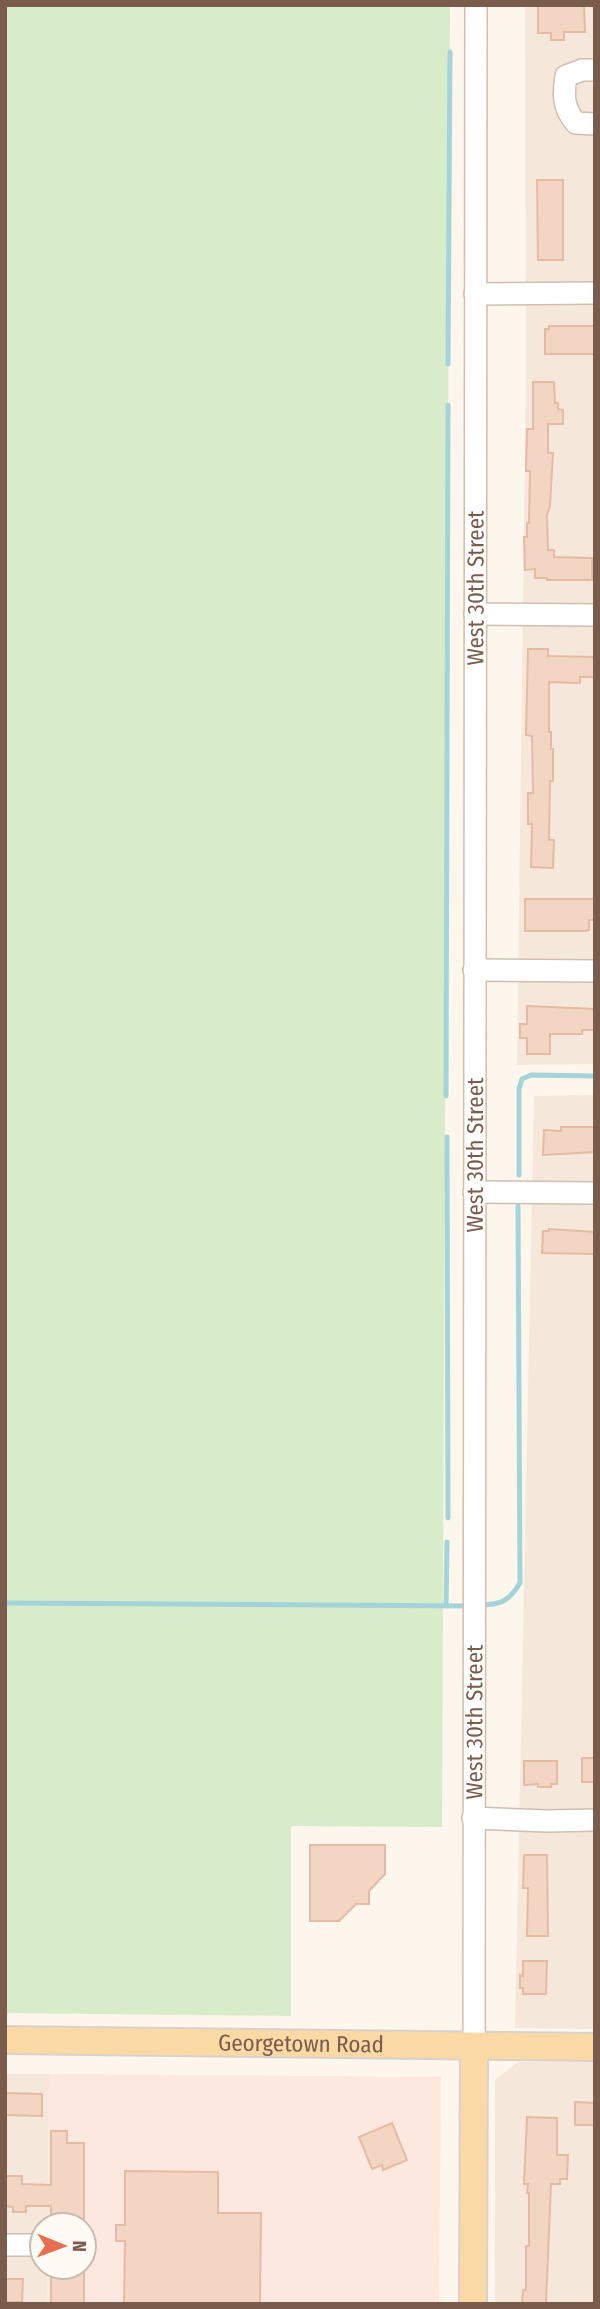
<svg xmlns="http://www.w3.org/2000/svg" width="600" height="2309" font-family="'Fira Sans Condensed',sans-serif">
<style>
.residential{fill:#f5e8da}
.commercial{fill:#fde8e0}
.green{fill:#d8ecc9}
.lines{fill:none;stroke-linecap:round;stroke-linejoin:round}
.stream{stroke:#a5d3da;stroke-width:5}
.building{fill:#f3d5c3;stroke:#e6bba3;stroke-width:2}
.minor-casing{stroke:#d1beb0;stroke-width:24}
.major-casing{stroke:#dad1cd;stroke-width:30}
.minor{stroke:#fff;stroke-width:21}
.major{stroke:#fbd9a5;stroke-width:26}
.labels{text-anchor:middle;stroke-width:6;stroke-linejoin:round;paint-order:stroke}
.street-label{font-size:23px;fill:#7a5c4d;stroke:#fffaf3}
</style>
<rect width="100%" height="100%" fill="#fdf6ec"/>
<g class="residential">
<polygon points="525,5 595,5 595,1064 517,1065 526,374"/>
<polygon points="595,1095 595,2029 515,2028 534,1096"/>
<polygon points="518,2062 595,2062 595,2304 495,2304 495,2080"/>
<polygon points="5,2074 49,2074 48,2225 42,2225 42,2267 48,2267 47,2304 5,2304"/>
</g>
<polygon class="commercial" points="49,2074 441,2077 439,2304 47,2304 48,2267 84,2267 84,2225 48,2225"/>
<polygon class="green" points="5,5 450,5 442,1827 291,1826 291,2016 5,2013"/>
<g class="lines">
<g class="stream">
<polyline points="448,364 450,52"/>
<polyline points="446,1096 448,405"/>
<polyline points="447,1137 448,1518"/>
<polyline points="519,1175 519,1089 522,1079 531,1075 595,1076"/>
<polyline points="5,1603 469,1606"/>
<path d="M479 1605C501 1605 509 1601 520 1583L518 1206"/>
<polyline points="446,1606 447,1542"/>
</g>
</g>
<g class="building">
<polygon points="538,5 584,5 585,32 564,32 564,40 551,40 551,33 538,33"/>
<polygon points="537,180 563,180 563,260 538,260"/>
<polygon points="549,326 595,326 595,354 545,354 545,329 549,329"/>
<polygon points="533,382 554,382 555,403 558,403 558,409 563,410 563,424 548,424 548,453 553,453 550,506 547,515 548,550 554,550 554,557 592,558 592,580 547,580 547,578 535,578 535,569 525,570 524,537 527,537 527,523 529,523 530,471 526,471 527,429 533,429"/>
<polygon points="528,649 548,649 548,656 595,657 595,677 580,677 580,683 549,682 549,732 551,732 551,749 553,749 553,781 550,781 549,840 554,840 553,868 531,867 532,824 528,824 528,793 533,793 532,736 526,735"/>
<polygon points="525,899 595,899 595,920 589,920 589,930 585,931 525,931"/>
<polygon points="527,1006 595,1009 595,1030 582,1030 582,1034 550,1034 550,1054 527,1054 527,1038 520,1038 520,1024 527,1024"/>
<polygon points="561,1127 595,1127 595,1152 543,1155 544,1130 561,1131"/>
<polygon points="549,1229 595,1232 595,1254 542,1253 543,1231 549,1231"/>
<rect x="582" y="1758" width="13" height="24"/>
<polygon points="524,1761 557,1761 557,1784 551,1784 551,1787 538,1787 538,1784 524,1785"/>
<polygon points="310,1845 385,1845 385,1874 369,1891 369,1904 356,1904 339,1921 310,1921"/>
<polygon points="524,1855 547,1855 548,1936 527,1936 528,1888 523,1888"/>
<polygon points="523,1961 547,1961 546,1994 523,1994 523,1988 520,1988 520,1975 523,1976"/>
<polygon points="5,2093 42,2094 42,2116 5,2115"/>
<polygon points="575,2102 595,2103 595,2125 575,2125"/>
<polygon points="527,2117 557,2118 557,2155 568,2155 567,2179 560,2179 560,2184 551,2184 546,2304 522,2304 523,2290 526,2290 526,2246 529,2246 529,2193 527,2193 528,2184 524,2184"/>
<polygon points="392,2123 407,2160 383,2170 382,2165 372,2169 359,2137"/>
<polygon points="51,2131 67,2131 67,2143 84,2143 84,2225 51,2225 51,2206 26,2206 26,2212 13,2212 13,2207 5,2206 5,2176 22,2176 22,2184 51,2185"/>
<polygon points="125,2171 218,2172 218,2213 261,2213 260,2304 124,2304 125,2241 116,2241 116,2225 125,2225"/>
<rect x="51" y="2267" width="33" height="37"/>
<polygon points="5,2279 23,2279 22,2302 5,2302"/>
</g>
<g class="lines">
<defs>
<g id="minor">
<path d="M595 70H582L566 76C563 95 563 108 576 123L595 124"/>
<polyline points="475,294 595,293"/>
<polyline points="475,614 595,615"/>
<polyline points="474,970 595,971"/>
<polyline points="474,1192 595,1193"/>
<polyline points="473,1818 547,1821 595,1820"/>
<path id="s1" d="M474 2046 476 5"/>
<polyline points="5,2245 42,2245"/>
</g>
<g id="major">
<path id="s2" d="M5 2040 595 2047"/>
<polyline points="473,2304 474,2046"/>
</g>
</defs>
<use href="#minor" class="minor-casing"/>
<use href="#major" class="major-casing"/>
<use href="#minor" class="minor"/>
<use href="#major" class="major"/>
</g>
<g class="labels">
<g class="street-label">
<text dy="8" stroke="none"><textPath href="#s1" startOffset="1458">West 30th Street</textPath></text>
<text dy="8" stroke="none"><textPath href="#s1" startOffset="891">West 30th Street</textPath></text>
<text dy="8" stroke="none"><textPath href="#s1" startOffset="324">West 30th Street</textPath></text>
<text dy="8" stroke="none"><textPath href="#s2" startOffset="296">Georgetown Road</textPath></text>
</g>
</g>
<rect width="600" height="2309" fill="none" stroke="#7a5c4d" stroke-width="14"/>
<g transform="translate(63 2246) rotate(91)"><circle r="33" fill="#fffaf3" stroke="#cabbb1" stroke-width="2"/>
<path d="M0-5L12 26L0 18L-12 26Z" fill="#e76f51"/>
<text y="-10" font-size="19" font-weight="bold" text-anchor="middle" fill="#7a5c4d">N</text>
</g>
</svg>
